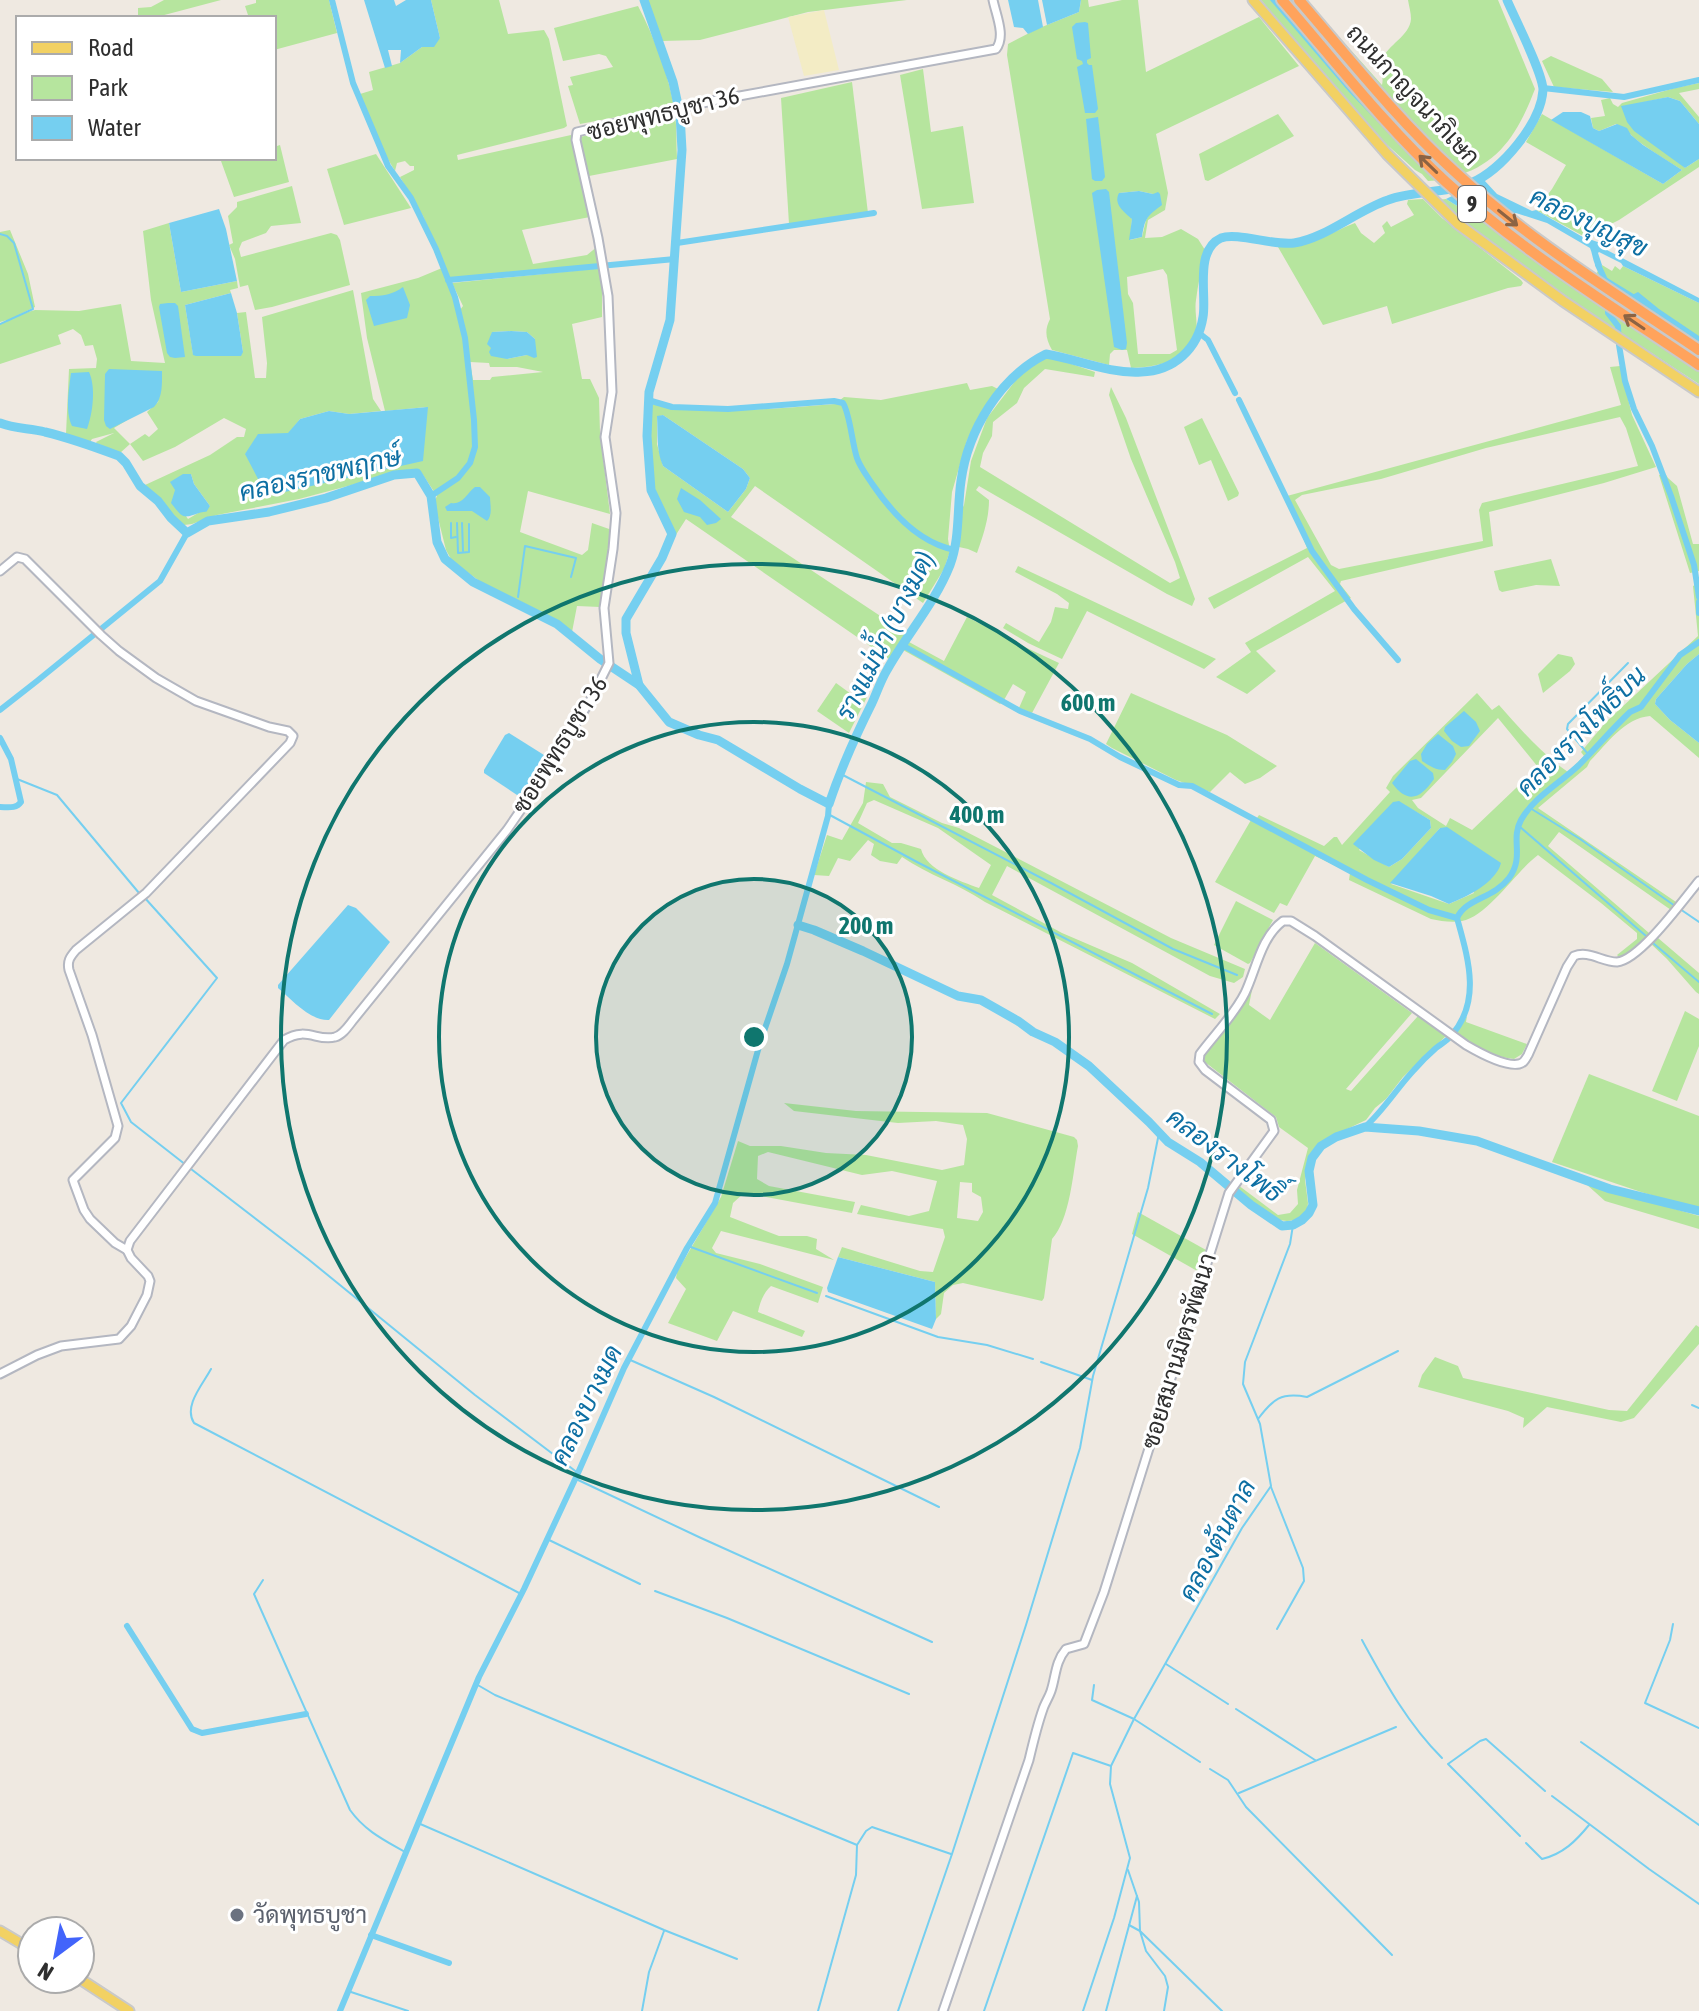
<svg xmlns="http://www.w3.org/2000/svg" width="1699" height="2011" font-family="'Asap Condensed',Sarabun,sans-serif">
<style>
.green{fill:#b6e59e;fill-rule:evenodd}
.sand{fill:#f3ecc5}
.water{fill:#75cff0}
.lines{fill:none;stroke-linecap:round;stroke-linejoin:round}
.stream{stroke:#75cff0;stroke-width:2}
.canal{stroke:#75cff0;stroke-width:6}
.river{stroke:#75cff0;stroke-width:9}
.minor-casing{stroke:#b4b7c1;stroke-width:11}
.major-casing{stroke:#c9c9c9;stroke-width:13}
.highway-casing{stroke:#c9c9c9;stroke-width:14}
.minor{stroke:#fff;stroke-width:7}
.major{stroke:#f2d163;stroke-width:9}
.highway{stroke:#ffa35c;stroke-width:10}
.oneway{stroke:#8c6343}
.ring{fill:none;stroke:#0f766e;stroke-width:4}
.worship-dot{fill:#6b7280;stroke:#fff;stroke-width:3}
.labels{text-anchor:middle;stroke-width:6;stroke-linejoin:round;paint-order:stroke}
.shield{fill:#fff;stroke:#6d6d6d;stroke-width:2}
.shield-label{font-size:22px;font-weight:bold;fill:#2e2e2e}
.street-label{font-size:24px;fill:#2e2e2e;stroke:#fff}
.worship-label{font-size:24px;fill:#5b616d;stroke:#fff;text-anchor:start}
.water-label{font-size:26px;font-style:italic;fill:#0d6fa3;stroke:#fff}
.centre{fill:#0f766e;stroke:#fff;stroke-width:4}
.ring-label{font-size:24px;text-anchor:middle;font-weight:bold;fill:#0f766e;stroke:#fff;stroke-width:6;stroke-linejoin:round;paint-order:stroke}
</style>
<rect width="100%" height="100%" fill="#efe9e1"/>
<g class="green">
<polygon points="164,0 221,0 153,18 138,16 138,8 151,7"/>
<polygon points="256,0 329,0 337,33 274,50 274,18 249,18 245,6 256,3"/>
<polygon points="431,0 499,0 508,34 544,30 549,39 567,126 564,128 457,155 458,160 571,135 590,217 522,230 533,264 587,255 598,246 602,264 450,278 423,216 400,177 414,170 414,166 410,166 405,161 397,163 395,171 386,156 360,94 373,90 369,72 400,63 422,47 440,38"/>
<polygon points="647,0 907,0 808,12 700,40 662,41"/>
<path d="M1081 0H1088L1089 7 1122 0H1138L1146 72 1259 17 1299 66 1156 134 1168 193 1165 210 1148 220 1145 238 1162 237 1181 229 1198 239 1205 250C1202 267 1198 283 1196 300 1194 312 1199 326 1195 337 1186 363 1154 367 1131 368L1127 350H1114L1110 354 1109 365 1052 350C1046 339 1044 331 1050 319L1007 55 1008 44 1037 29 1079 12ZM1139 191 1153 194 1156 209 1151 211 1146 220 1142 237 1130 240 1132 219 1119 193ZM1163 269 1167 275 1177 350 1170 354H1138L1133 303 1128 294 1127 277Z"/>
<path d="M1261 0H1306L1382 85C1384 77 1380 69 1382 60 1387 45 1410 36 1411 19 1411 13 1409 6 1408 0H1498L1535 89C1520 128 1502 162 1459 175 1449 178 1438 181 1428 181L1422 174 1415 170 1373 132Z"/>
<path d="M638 6C655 39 670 77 675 114 677 129 676 144 677 159L589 176 579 142 580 137 662 118 659 109 580 124 568 86 573 85 570 77 613 67 606 56 599 54 563 61 554 28Z"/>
<polygon points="1551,56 1602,79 1613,92 1554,87 1542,61"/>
<polygon points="923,69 931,132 963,126 974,203 922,209 900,75"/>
<polygon points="852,82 868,213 789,224 781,98"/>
<path d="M1699 83V89L1679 93 1699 117V124L1680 101 1668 97 1622 107 1685 168 1699 159V167L1619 220 1585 237 1536 210 1552 189 1566 165 1526 142 1542 114 1663 184 1682 170C1668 161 1654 153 1642 144 1632 137 1627 129 1616 124L1599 131 1593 128 1591 118 1605 116 1601 100 1610 98 1613 104 1618 107 1622 103 1675 88Z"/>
<polygon points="1278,114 1294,136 1208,181 1205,180 1199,154"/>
<polygon points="280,145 289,182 234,197 221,161 234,158 274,158 274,147"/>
<polygon points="376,154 411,208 344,225 327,169"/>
<polygon points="292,186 301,223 271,226 266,233 242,242 239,249 241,257 331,233 337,235 340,240 350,285 272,307 255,310 248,285 240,287 235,259 229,245 233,243 228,216 237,207 237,202"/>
<path d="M1423 199 1442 218 1521 280 1523 283 1521 286 1508 288 1392 324 1387 306 1323 325 1278 247C1311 248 1326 234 1355 223L1361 233 1374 243 1385 233 1382 226 1387 221 1391 227 1414 215 1407 204 1408 200Z"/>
<path d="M1446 199 1486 224 1510 214 1596 274 1602 265 1612 271 1615 266 1620 270 1623 266 1699 303V384C1610 326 1519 268 1437 200Z"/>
<path d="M169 223 181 292 237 281 238 288 230 290 231 293 185 305 193 354 243 352 237 313 246 312 255 378H266L267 363 262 317 353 290 373 399 381 411 349 414 329 411 300 419 289 433 245 454 427 407 385 411 367 338 361 293 418 278 442 268 460 310 463 306 452 283 602 268V317L572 324 582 379H590L599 398 600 433 610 514 528 491 520 532 582 555 588 550 592 523 612 530 600 607 577 606 572 632 516 600 485 585 452 561 446 550 434 502 437 496 421 472 412 469 299 499 217 515 192 524 184 525 176 519 145 485 210 455 237 437H244L246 429 224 418 175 447 143 461 130 444 120 453 98 445 96 442 114 433 92 439 90 442 66 434 69 369 96 368 97 359 93 345 85 346 81 335 73 329 58 335 61 344 0 364V324L7 320 0 322V232L10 230 28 274 35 307 18 315 35 310 79 311 121 304 131 361 165 363 151 300 143 231ZM511 331 527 332 535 339 527 355 507 359 491 349 492 332ZM470 362 489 363 490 367H517L543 372 492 377 490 380H473ZM159 401 147 412 158 429 149 437 145 434 130 444 114 428ZM191 474 194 484 210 506 188 519 173 498 176 490 171 482Z"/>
<path d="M1042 358H1054L1095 372 1094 377 1045 369 1024 388 1017 403 993 422 992 436 983 453 980 467 1170 583 1180 578 1175 562 1131 459 1109 395 1111 387 1126 418 1195 599 1192 606 1167 594 979 486 976 490 989 500C989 519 983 536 977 553L968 549 959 547 961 511 964 505 971 461 987 418 1022 372Z"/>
<path d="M1620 366 1632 415 1656 467 1604 483 1489 512 1493 546 1341 581 1340 584 1351 598 1256 651 1276 671 1247 694 1216 677 1251 652 1245 643 1335 591 1308 557 1214 609 1208 598 1307 548 1287 496 1621 405 1610 367ZM1620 417 1626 428 1638 466 1482 503 1479 510 1483 541 1339 569 1331 565 1295 500 1302 495 1381 479 1486 448Z"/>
<path d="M967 383 970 390 992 386 1000 390 993 396 967 440 952 492 948 539 950 551 944 569 923 603 755 486 731 517 906 633 889 659 686 519 672 541 668 534 653 482 651 462 650 403C716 415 768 409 835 404L844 397 881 400ZM663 415 743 469 750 478 746 489 728 512 663 466 657 444V417Z"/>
<polygon points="1202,418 1239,493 1238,496 1228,501 1211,460 1199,465 1184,427"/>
<polygon points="1659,475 1666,475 1668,478 1677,486 1693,544 1699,544 1699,571 1690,573"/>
<polygon points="1551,559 1560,586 1536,585 1502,592 1499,590 1494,571"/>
<polygon points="1018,566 1216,659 1204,669 1087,611 1062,659 1028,643 1003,628 1006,623 1039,642 1051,622 1055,607 1068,609 1069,603 1057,594 1015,572"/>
<path d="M1699 583V654L1687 664 1656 699 1655 704 1670 720 1699 743V758L1650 716C1624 718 1607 744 1590 761L1587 767 1538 808 1676 902 1671 910 1559 832 1548 846 1649 933 1650 936 1629 955 1620 958 1617 955 1637 939V933L1601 903 1538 855C1516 871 1488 916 1462 921 1451 923 1441 921 1431 919L1349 880 1350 873 1315 856 1287 906 1280 903 1274 913 1215 882 1251 820 1255 821 1259 815 1324 846 1334 837H1337L1342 845 1390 792 1386 788 1393 776 1477 693 1492 710 1499 705C1520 729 1542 754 1568 772L1584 756 1581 752 1605 723 1698 636 1693 586ZM1498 718 1538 767 1472 830 1450 818 1446 826 1418 808 1412 800 1421 798ZM1399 802 1430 820 1431 828 1402 859 1389 867 1359 850ZM1440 828 1474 893 1449 904 1391 884Z"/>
<polygon points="967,617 1029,649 1059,663 1032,713 1019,708 1026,692 1013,684 1004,700 1000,704 903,650 909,642 944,661"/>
<polygon points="1558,654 1572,657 1575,664 1570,671 1543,693 1538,674"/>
<polygon points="836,683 858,699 867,697 849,733 817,711"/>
<polygon points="1131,693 1227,735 1277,766 1260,778 1245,784 1230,772 1210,792 1176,780 1112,748 1106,744"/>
<path d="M866 782 883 784 890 797 942 823 959 828 1171 938 1245 969 1243 977 1234 983 1210 976 1007 866 992 895 1062 933 1132 963 1220 1014 1215 1019 985 902C959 884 928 875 902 857L897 864 880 861 871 855 874 844 868 840 850 861 838 858 829 876 814 875 827 835 842 840 863 803ZM874 800 938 828 991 865 979 888C960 881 926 870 921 849L901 843H892L858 823 867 803Z"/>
<polygon points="1236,901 1273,920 1250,963 1248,964 1214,945"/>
<polygon points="1658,938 1699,973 1699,994 1696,992 1667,959 1650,943"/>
<path d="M1315 943 1412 1013 1346 1089 1351 1091 1418 1016 1446 1036 1403 1077 1386 1099 1375 1108 1366 1120 1326 1139 1317 1147 1310 1158 1305 1180 1308 1203 1307 1213C1280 1235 1257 1206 1236 1189L1238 1185 1278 1215 1290 1213 1298 1204 1297 1190 1308 1148 1279 1127 1276 1117 1201 1059 1249 990H1252L1249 1005 1270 1020Z"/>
<polygon points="1685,1011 1699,1019 1699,1046 1677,1101 1652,1091"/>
<path d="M1467 1016 1466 1022 1527 1044 1522 1054 1514 1059C1492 1056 1474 1048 1457 1033Z"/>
<polygon points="1589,1074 1699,1116 1699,1209 1641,1192 1552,1162"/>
<path d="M784 1103 856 1111 987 1113 1074 1137 1077 1140 1078 1146C1073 1172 1070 1220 1052 1239L1044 1298 1042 1301 963 1283 953 1285 944 1293 941 1314 936 1319 935 1282 838 1257 842 1247 920 1271 933 1272 945 1237 943 1229 857 1214 861 1205 909 1216 929 1211 937 1181 892 1171 862 1175 768 1152 758 1156 757 1179 769 1186 855 1202 852 1213 744 1193 733 1203 730 1217 779 1236H807L817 1239 816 1249 834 1260 721 1231 712 1248 716 1253 760 1264 823 1287 818 1303 771 1286C764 1292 760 1302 758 1312L805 1331 802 1337 733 1311 717 1341 668 1323 686 1289 676 1278 677 1272 721 1197 738 1141 750 1146H781L826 1153 866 1155 942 1170 964 1165 967 1139 963 1125 936 1121 898 1123 794 1111ZM960 1182 972 1183V1192L981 1197 983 1212 978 1221 957 1218Z"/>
<polygon points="1585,1183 1699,1216 1699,1229 1605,1201"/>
<polygon points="1138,1212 1206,1250 1199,1272 1132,1234"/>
<polygon points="1696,1325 1699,1327 1699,1344 1634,1418 1621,1422 1547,1407 1523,1428 1524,1418 1508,1411 1418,1387 1422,1375 1435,1357 1458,1366 1463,1378 1609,1410 1627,1411"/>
</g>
<polygon class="sand" points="824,10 839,70 804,76 788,17"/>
<g class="water">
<polygon points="364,0 394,0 396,6 406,0 431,0 440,38 434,47 422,47 400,63 401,50 388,50 392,66 385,68"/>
<polygon points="1008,0 1038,0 1043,27 1028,34 1023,28 1014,27"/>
<polygon points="1042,0 1081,0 1079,12 1047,25"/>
<polygon points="1270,0 1304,0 1442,165 1428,168 1419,165 1349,92"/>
<polygon points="1085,22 1088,23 1091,58 1087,60 1087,63 1089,65 1092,65 1098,109 1095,113 1085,113 1077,67 1083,64 1082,61 1077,59 1072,27 1076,23"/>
<polygon points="1668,97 1680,101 1699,124 1699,159 1685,168 1634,131 1627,122 1621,106"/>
<polygon points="1563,112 1581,112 1590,116 1593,128 1599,131 1617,124 1627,128 1631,135 1643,145 1682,170 1663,184 1551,120"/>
<polygon points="1098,117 1105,177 1102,181 1095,181 1092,179 1086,119"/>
<path d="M1484 180 1497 194 1532 211 1536 210 1581 236 1603 244V248L1699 298V303L1623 266 1621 263 1599 252 1598 253 1602 265 1599 270C1593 265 1593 255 1590 248L1547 223 1516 213 1486 224 1446 199Z"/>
<polygon points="1106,189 1109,192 1127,343 1126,349 1122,350 1114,347 1092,193 1097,190"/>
<path d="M1139 191 1153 194 1158 192 1160 194 1162 205C1147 216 1145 218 1142 237L1129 240 1132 219C1124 212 1113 204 1119 193Z"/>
<polygon points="219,209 226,229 237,281 181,292 169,223"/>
<polygon points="1596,274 1630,296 1638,292 1659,309 1699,336 1699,371 1588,298 1584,291 1587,281"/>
<path d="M403 287 410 305 407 318 374 326 366 300 370 296C383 296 392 295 403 287Z"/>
<polygon points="231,293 237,313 243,352 241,356 196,356 193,355 185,305"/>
<polygon points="168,303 175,303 178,306 185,357 175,358 170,357 167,353 159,307 160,304"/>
<polygon points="511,331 527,332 535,339 537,357 534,358 527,355 507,359 491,356 489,352 491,348 487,344 492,332"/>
<path d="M109 369 162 371C162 383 163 398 154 407L110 429 106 426 104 420 105 374Z"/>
<path d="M89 372C96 387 93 413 87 429L72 426C65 411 69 389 71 373Z"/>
<polygon points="428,407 423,461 267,496 245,454 258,434 288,433 300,419 329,411 349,414"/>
<path d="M663 415 743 469 750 478 746 489 728 512 663 466C656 450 658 434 657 416Z"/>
<path d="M183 474H191L194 484 210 506C204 515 210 510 199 513 182 519 183 518 171 503L175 490 170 482Z"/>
<path d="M475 487H480L490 497C490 504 493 515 487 521L472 511H447L445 507 451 503C463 505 466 494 475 487Z"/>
<polygon points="681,488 700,500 721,519 716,523 707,525 700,517 684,512 677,499"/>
<polygon points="1699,654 1699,743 1670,720 1655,704 1656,699 1687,664"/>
<polygon points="1464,711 1476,722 1480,731 1469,746 1461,747 1452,741 1444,731 1445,727"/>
<polygon points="509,733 544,755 545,758 521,796 517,795 484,773 484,770 505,735"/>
<path d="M1438 734 1453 746 1456 754 1452 762 1445 770C1435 770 1430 766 1422 761L1421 754 1427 744Z"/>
<path d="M1416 759 1433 773 1434 779C1421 798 1408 805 1392 783L1410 761Z"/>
<polygon points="1399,801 1430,820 1431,828 1402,859 1389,867 1374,860 1353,844 1393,802"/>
<path d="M1447 827 1501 863C1496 883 1466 897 1449 904L1431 896 1390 883 1440 828Z"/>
<path d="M348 905 356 908 390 942 329 1020C310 1021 291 999 278 988V985Z"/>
<polygon points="838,1257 935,1282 936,1319 932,1329 828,1292 827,1288"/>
</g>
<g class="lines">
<g class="stream">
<polyline points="0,234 7,236 14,243 33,309 0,324"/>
<polyline points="451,523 451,538 456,537"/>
<polyline points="457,523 458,553 469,552 469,524"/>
<polyline points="462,523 463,551"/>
<polyline points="518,597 525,546 576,558 571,577"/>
<polyline points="1588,754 1567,729 1568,724 1628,663"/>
<polyline points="839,773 1051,883 1173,949 1237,975"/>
<polyline points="17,779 57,795 139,893"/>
<polyline points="1530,808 1580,839 1675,906"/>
<polyline points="828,814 917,862 1212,1014"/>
<polyline points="1519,826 1646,936"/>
<polyline points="144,897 217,978 121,1103 131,1122 186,1165"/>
<polyline points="1680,909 1699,922"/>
<polyline points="1653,943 1699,982"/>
<polyline points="191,1169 308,1259 475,1395 578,1473"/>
<polyline points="688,1246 817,1293"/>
<polyline points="826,1296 938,1337 987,1345 1033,1359"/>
<polyline points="628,1359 714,1397 939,1507"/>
<polyline points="1041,1362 1092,1380"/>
<path d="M211 1369C203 1384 183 1406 194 1423L521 1594"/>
<polyline points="1692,1405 1699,1408"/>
<path d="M1258 1419C1273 1399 1281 1392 1307 1397L1398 1351"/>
<polyline points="576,1479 701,1538 932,1642"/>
<polyline points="1271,1487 1303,1568 1304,1581 1277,1629"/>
<polyline points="547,1539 640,1584"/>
<path d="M263 1580 254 1594 350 1810C365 1831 384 1840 405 1852"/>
<polyline points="655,1591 727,1618 909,1694"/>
<polyline points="1673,1624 1670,1640 1645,1703 1699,1728"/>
<path d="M1362 1640C1385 1682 1407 1723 1442 1758"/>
<polyline points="1166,1664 1228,1704"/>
<polyline points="476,1684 495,1695 536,1712 857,1845"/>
<polyline points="1094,1685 1092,1700 1134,1719 1200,1762"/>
<polyline points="1236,1709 1315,1760"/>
<polyline points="1581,1742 1699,1825"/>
<polyline points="1210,1769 1228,1780 1246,1807 1392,1955"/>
<polyline points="1239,1793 1396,1727"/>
<polyline points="1552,1796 1649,1869 1699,1904"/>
<polyline points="418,1823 664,1930 737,1959"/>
<polyline points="1520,1836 1448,1764 1480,1741 1486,1739 1545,1791"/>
<path d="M1526 1843 1542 1859C1563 1854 1576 1841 1589 1825"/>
<polyline points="1128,1870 1139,1902 1140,1931 1146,1951 1165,1976 1168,1987 1164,2011"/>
<polyline points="1129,1925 1140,1931 1222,2011"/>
<polyline points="348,1991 408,2011"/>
<polyline points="642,2011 649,1972 664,1931"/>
<polyline points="818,2011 856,1875 857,1845 866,1831 872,1827 951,1854"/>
<polyline points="898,2011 952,1854 1026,1625 1080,1448 1093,1376 1148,1188 1159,1133"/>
<polyline points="984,2011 1073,1753 1111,1766 1134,1719 1242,1528 1271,1486 1260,1424 1243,1384 1245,1362 1290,1244 1293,1225"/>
<polyline points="1083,2011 1114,1918 1130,1858 1110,1784 1111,1766"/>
<polyline points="1106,2011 1137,1896"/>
</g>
<g class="canal">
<polyline points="332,0 353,83 388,166 411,198 436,249 455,297 465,338 474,420 475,447 470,463 458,478 431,496"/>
<polyline points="1543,88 1624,97 1699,80"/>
<polyline points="677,243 874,213"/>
<polyline points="1598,265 1605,280 1607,287"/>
<polyline points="448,280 675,259"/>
<polyline points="1605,280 1636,299"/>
<polyline points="1608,306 1608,313 1618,326 1619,345 1625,381 1634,409 1652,446 1671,496 1694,565 1699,597"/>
<polyline points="1199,333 1208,340 1235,393"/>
<path d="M648 400 672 407 728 409 834 401 843 403C850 414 852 443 857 458 860 467 867 476 873 485 892 513 919 543 955 550"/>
<polyline points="1239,400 1312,551 1354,609 1398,660"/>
<polyline points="1699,602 1699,613"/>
<polyline points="902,645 1020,711 1090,739 1120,757 1179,785 1192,786 1367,880 1429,910 1457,918"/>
<polyline points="0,710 37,681 160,581 187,533"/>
<path d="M0 738 11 759 21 802C16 809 8 807 0 807"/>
<path d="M1365 1127C1384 1110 1397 1088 1414 1070 1421 1062 1428 1055 1436 1048 1441 1044 1447 1041 1451 1036 1482 1001 1468 958 1457 918 1466 898 1493 899 1509 878 1525 856 1510 840 1521 820 1535 796 1559 784 1579 765 1596 748 1612 729 1630 712L1641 707 1680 655 1699 642"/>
<polyline points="127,1626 192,1729 202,1733 306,1714"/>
<polyline points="371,1935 449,1963"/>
<polyline points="340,2011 479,1677 524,1589 578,1473 624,1368 687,1248 715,1203 760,1043 787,964 828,816 829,804"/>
</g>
<g class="river">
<path d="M0 423C14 429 30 428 45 432 70 438 95 447 119 456L126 463 140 486 158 501 171 518 187 533 208 521 269 512 326 498 394 475 417 473 431 496 437 542 445 559 473 582 557 624 600 659 639 685 669 722 699 735 718 740 800 789 829 804C841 768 855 737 872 703 877 692 881 680 887 670 907 634 935 603 950 565 960 539 957 508 961 481 968 430 1000 377 1046 354 1077 359 1109 374 1141 372 1174 371 1198 349 1203 317 1207 296 1194 250 1221 238 1237 232 1274 246 1294 243 1326 238 1356 211 1388 200 1414 190 1445 194 1471 183 1501 171 1541 123 1543 90 1543 73 1515 19 1507 0"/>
<polyline points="639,685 626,633 626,619 662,558 672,534 651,490 647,436 649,392 670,320 682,150 680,114 673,82 644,0"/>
<polyline points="798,925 814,930 863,951 958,996 981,1000 1018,1021 1033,1032 1055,1042 1089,1066 1149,1122 1168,1142 1200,1162 1251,1205 1282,1226 1293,1225 1302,1220 1309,1213 1313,1205 1309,1171 1312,1158 1321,1146 1336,1137 1365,1127 1419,1131 1477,1141 1610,1189 1699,1211"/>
</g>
<defs>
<g id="minor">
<path d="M0 571 17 557 25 559 101 635 119 651 156 678 196 701 269 727 288 731 293 736 290 743 146 893 76 950C70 957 67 961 69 970L92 1035 118 1126 115 1138 73 1180 74 1183 84 1210 90 1219 115 1243 127 1250 131 1258 148 1276 150 1281 147 1295 131 1326 119 1339 61 1346 37 1355 0 1374"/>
<path d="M127 1250 130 1241 284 1040C307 1026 317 1042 335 1037 343 1035 349 1025 354 1019L507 830 529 798 590 701 609 663 604 608 613 549 616 513 605 437 612 392 608 296 598 238 576 140 577 132 712 101 996 49C1006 36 996 15 993 0"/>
<path d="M943 2011 1029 1760C1033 1743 1037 1726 1043 1709 1045 1703 1049 1697 1051 1691 1056 1676 1055 1662 1066 1649L1084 1644 1104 1592 1229 1193 1274 1131 1271 1120 1205 1070 1199 1062 1200 1054C1215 1034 1234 1015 1245 993 1256 970 1261 937 1283 921H1291L1315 936 1466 1045C1478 1052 1505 1067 1519 1064 1524 1063 1525 1060 1528 1055L1567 967 1574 956C1589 950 1602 962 1617 962 1640 960 1684 899 1699 881"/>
</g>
<g id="major">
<polyline points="1253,0 1387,154 1458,224 1563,301 1699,392"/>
<polyline points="0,1931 32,1950"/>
<polyline points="80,1979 129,2011"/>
</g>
<g id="highway">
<path d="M1282 0C1335 61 1386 127 1446 182 1523 252 1613 307 1699 365"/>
<path d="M1299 0C1349 58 1397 119 1454 171 1528 240 1615 293 1699 350"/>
</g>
</defs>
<use href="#minor" class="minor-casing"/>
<use href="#major" class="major-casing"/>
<use href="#highway" class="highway-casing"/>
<use href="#minor" class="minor"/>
<use href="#major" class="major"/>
<use href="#highway" class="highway"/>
</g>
<defs><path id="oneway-shaft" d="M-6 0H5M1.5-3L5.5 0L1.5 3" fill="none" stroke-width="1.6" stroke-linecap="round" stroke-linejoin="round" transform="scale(2)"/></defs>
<g class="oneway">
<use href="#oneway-shaft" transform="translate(1428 164) rotate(-136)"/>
<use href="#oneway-shaft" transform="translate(1508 218) rotate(39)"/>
<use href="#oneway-shaft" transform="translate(1634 322) rotate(-146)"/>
</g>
<circle cx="754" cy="1037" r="158" fill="#0f766e" fill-opacity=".12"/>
<g class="ring">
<circle cx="754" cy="1037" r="158"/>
<circle cx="754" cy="1037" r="315"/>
<circle cx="754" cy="1037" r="473"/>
</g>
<circle class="worship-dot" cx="237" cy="1915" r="8"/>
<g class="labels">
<rect class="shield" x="1458" y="186" width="28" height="36" rx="6"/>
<g class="shield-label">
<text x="1472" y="212">9</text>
</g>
<g class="street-label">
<text transform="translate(1413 95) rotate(47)" y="8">ถนนกาญจนาภิเษก</text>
<text transform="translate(663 114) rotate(-14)" y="8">ซอยพุทธบูชา 36</text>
<text transform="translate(560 745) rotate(-58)" y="8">ซอยพุทธบูชา 36</text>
<text transform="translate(1179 1351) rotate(-73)" y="8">ซอยสมานมิตรพัฒนา</text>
</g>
<g class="worship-label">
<text x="253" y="1923">วัดพุทธบูชา</text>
</g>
<g class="water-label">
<text transform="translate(1589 222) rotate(26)" y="9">คลองบุญสุข</text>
<text transform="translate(320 474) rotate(-13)" y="9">คลองราชพฤกษ์</text>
<text transform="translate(885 636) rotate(-63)" y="9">รางแม่น้ำ (บางมด)</text>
<text transform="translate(1581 731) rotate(-45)" y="9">คลองรางโพธิ์บน</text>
<text transform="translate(1225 1155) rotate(37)" y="9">คลองรางโพธิ์</text>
<text transform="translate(586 1405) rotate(-64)" y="9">คลองบางมด</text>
<text transform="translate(1217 1540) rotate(-62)" y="9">คลองต้นตาล</text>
</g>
</g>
<circle cx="754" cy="1037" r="12" class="centre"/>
<g class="ring-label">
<text x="1088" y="711">600 m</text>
<text x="977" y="823">400 m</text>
<text x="866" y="934">200 m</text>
</g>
<rect x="16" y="16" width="260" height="144" fill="#ffffff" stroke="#ababab" stroke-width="2"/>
<rect x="32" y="42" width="40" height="12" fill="#f2d163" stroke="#ababab" stroke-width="2"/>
<text x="88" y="56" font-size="24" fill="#2e2e2e">Road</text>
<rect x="32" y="76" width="40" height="24" fill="#b6e59e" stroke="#ababab" stroke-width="2"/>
<text x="88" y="96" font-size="24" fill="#2e2e2e">Park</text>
<rect x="32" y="116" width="40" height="24" fill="#75cff0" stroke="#ababab" stroke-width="2"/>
<text x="88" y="136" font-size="24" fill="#2e2e2e">Water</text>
<g transform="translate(56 1955) rotate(212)"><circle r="38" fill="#ffffff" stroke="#ababab" stroke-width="2"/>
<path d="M0-6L14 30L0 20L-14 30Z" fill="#4264fb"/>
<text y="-12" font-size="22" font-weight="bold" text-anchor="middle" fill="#2e2e2e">N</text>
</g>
</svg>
